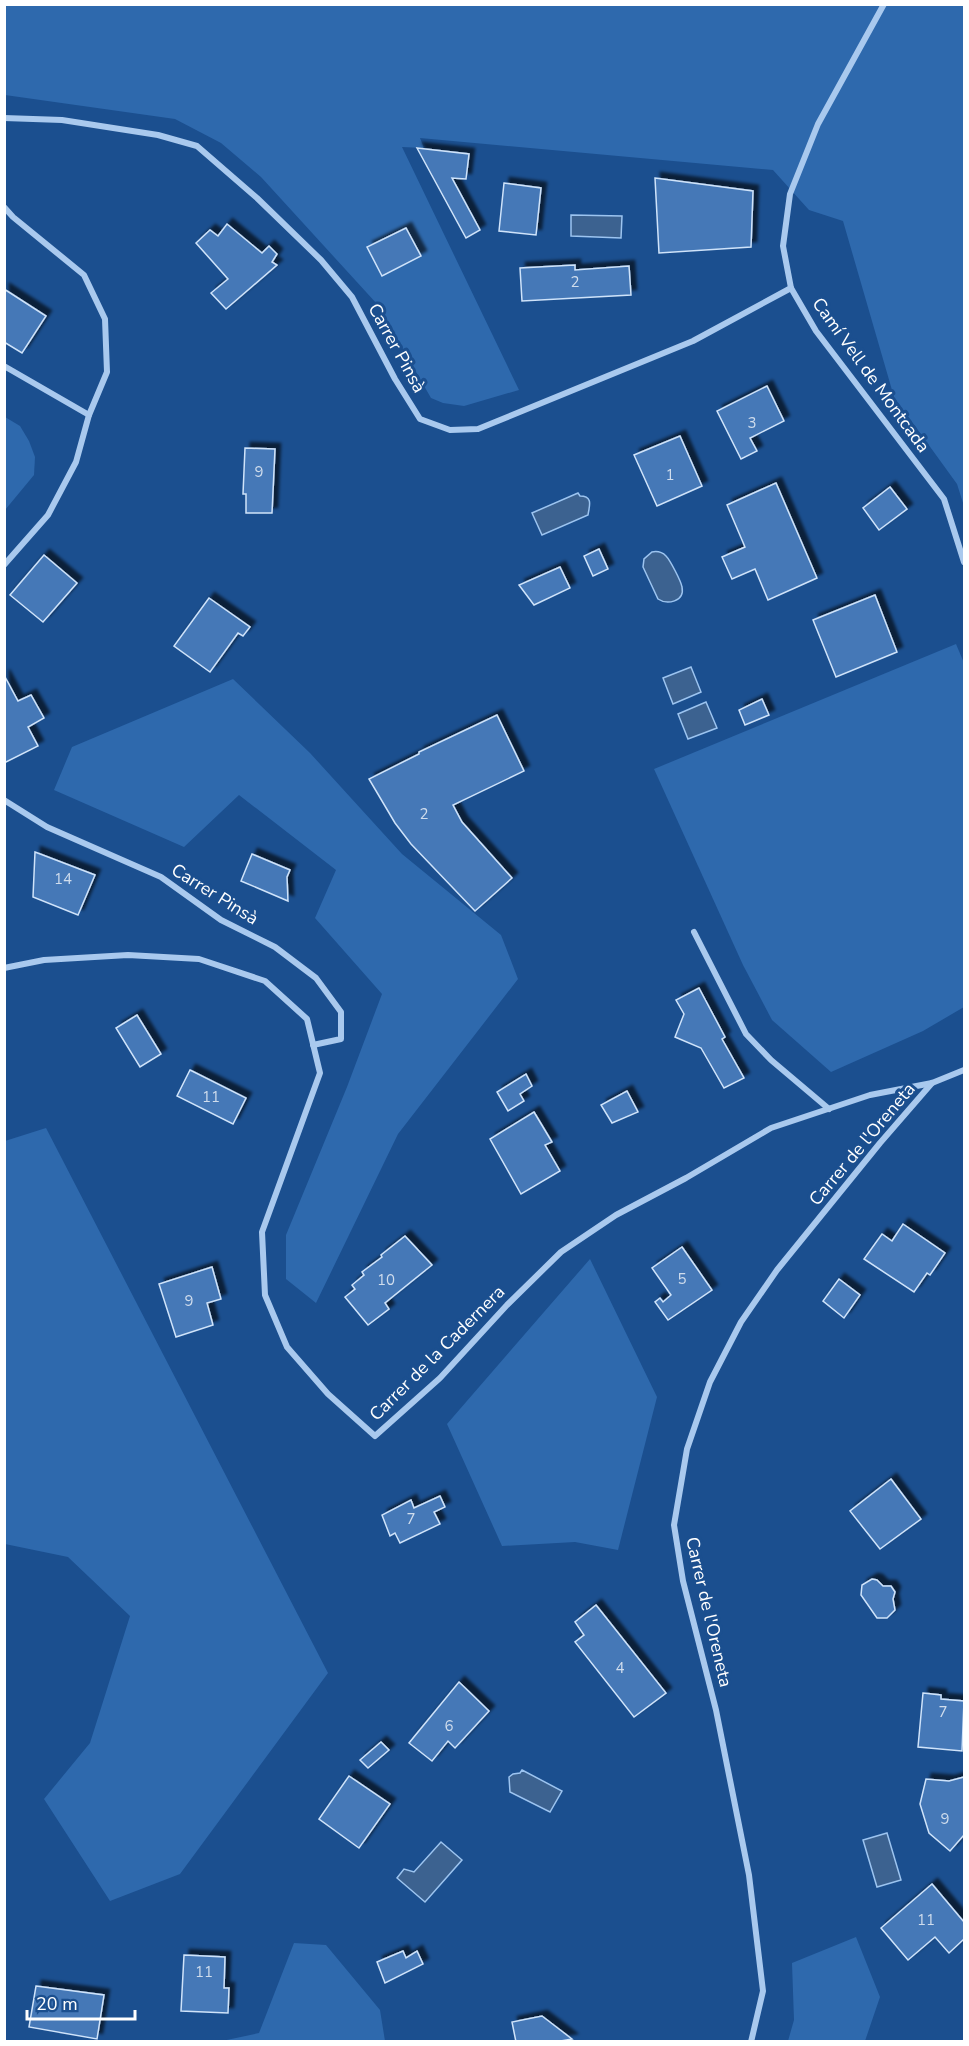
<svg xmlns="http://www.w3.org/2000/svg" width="969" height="2046" font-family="'Nunito Sans',sans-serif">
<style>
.green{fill:#2e69ad}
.water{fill:#3c6290;stroke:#9cc4f0;stroke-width:1.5}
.building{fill:#4478b7;stroke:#cfe3fa;stroke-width:1.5;filter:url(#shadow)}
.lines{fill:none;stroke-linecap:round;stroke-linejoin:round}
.minor{stroke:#a9c9ee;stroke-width:6}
.labels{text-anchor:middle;stroke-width:6;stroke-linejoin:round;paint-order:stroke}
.number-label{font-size:15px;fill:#d0dded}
.street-label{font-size:18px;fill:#fff;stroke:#1b4f8f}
</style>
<defs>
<filter id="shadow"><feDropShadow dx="5.5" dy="-5.5" stdDeviation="1.5" flood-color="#0009"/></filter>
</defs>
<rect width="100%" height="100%" fill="#1b4f8f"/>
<g class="green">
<polygon points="5,5 964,5 964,506 957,484 894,397 843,221 809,210 773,170 420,138 424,148 402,147 519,390 464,406 443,403 431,398 377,304 261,177 221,143 175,119 5,95"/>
<polygon points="5,417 20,426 29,441 35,457 34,475 5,510"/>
<polygon points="956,644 964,663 964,1007 923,1031 831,1072 772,1020 743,965 654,769"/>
<polygon points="233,679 310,753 402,854 501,935 518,979 398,1134 316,1303 286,1279 286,1235 347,1087 382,994 315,918 336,870 239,795 184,847 54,790 72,747"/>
<polygon points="46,1128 328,1673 180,1874 110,1901 44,1799 90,1743 130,1616 68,1557 5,1544 5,1141"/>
<polygon points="590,1259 657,1397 618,1550 575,1542 502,1546 447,1424"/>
<polygon points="856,1937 880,1997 865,2041 788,2041 794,2020 792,1963"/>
<polygon points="294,1943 326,1945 380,2010 385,2041 222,2041 259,2033"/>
</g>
<g class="water">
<polygon points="571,215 622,216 621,238 571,236"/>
<path d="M578 493 580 496C594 496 589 507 588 515L542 535 532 513Z"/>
<path d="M652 552C657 551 662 552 666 556 670 560 681 581 682 587 685 602 667 605 658 599L643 567 644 559Z"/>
<polygon points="691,667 701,692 673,704 663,678"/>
<polygon points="706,702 717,728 688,739 678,714"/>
<polygon points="522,1770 562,1791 550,1812 510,1792 509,1777 513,1774 520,1773"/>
<polygon points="887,1833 901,1880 877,1887 863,1840"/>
<polygon points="441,1842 462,1860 425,1902 397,1878 404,1869 414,1872"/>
</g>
<g class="building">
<polygon points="417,148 469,154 466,179 452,178 480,230 466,238"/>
<polygon points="655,178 753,191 751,247 659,253"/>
<polygon points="504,183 541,188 536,235 499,231"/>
<polygon points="227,224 262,253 269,246 277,254 272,262 277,265 226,309 211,293 228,279 196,243 210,230 218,236"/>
<polygon points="406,228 421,256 382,276 367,247"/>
<polygon points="575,265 575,270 629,266 631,295 522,301 520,268"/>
<polygon points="4,289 46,316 22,353 4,342"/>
<polygon points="767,386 784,421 750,438 757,451 741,459 717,411"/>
<polygon points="680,436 702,486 657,506 634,455"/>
<polygon points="245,448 275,449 272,513 246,513 246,494 243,494"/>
<polygon points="776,483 817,578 768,600 755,569 732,579 722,557 745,547 727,505"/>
<polygon points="890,487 907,509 879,530 863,508"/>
<polygon points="599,549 608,569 593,576 584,556"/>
<polygon points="44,555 77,583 43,622 10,595"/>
<polygon points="560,567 570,588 534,605 519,585"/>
<polygon points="875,595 897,652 836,677 813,620"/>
<polygon points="209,598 250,627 243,636 238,633 210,672 174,646"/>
<polygon points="4,675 18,701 31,695 44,718 28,727 38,746 4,763"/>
<polygon points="762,699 769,715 745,725 739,710"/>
<polygon points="497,715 524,771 453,805 462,822 512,878 475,911 411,844 395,823 369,779 419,754 419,752"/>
<polygon points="35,852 95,875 78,915 33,897"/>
<polygon points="252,854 290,870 287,877 288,901 241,881"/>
<polygon points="699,988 725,1037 722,1039 744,1078 724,1088 701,1048 675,1037 684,1014 676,1000"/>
<polygon points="137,1015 161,1054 140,1067 116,1028"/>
<polygon points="190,1070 246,1098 233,1124 177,1096"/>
<polygon points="526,1074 532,1086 520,1094 524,1101 508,1111 497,1092"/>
<polygon points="627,1091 638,1112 612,1123 601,1105"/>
<polygon points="534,1112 552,1142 545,1145 560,1171 521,1194 490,1139"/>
<polygon points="903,1224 945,1253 930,1275 927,1273 914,1292 864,1259 882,1234 892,1241"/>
<polygon points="405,1236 432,1265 385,1303 389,1309 368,1325 345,1297 355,1289 352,1285 364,1275 362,1272 382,1257 381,1255"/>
<polygon points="682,1247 712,1290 668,1320 655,1302 660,1298 663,1302 671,1295 652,1268"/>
<polygon points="212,1267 221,1299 207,1303 213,1325 176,1337 159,1284"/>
<polygon points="839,1279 860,1295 844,1318 823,1301"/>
<polygon points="891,1479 921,1519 880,1549 850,1511"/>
<polygon points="440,1496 445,1507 434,1512 440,1524 400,1543 395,1533 390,1536 382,1515 411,1500 414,1508"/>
<polygon points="872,1579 877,1580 883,1586 891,1586 895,1592 893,1599 895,1610 887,1618 877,1618 861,1595 862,1585"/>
<polygon points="596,1605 666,1693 634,1717 575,1642 584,1635 575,1622"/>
<polygon points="459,1682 489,1711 455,1748 448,1741 432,1761 409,1743"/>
<polygon points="923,1693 941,1695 941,1699 964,1701 962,1751 918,1747"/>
<polygon points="381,1742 389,1750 368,1768 360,1760"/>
<polygon points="349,1776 390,1804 359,1848 319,1819"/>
<polygon points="964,1777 964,1835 950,1851 929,1833 920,1804 926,1779 949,1781"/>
<polygon points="932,1884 964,1922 964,1939 949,1953 935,1937 908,1960 881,1928"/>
<polygon points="403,1951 406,1958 417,1951 423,1964 385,1983 377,1962"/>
<polygon points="184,1955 225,1957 224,1988 229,1988 228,2013 181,2011"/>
<polygon points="36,1986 104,1995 97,2039 29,2027"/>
<polygon points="542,2016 572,2039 555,2042 516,2042 512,2022"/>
</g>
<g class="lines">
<g class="minor">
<polyline points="884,4 818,124 790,194 783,246 791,288 816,331 944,499 964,562"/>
<polyline points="4,118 62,120 158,135 197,146 257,198 321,260 352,297 395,379 420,419 450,430 478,429 693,341 791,288"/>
<polyline points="4,207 13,217 84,275 105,319 107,372 89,415 76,462 48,515 4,565"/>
<polyline points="4,366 89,415"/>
<polyline points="4,800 47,827 161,877 221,920 275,947 316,978 341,1012 341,1039 313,1045"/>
<polyline points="694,932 746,1034 771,1060 829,1109"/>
<polyline points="4,968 44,960 128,955 199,959 265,981 307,1019 320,1073 262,1232 265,1295 287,1347 328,1394 375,1436 440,1378 507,1305 561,1252 616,1215 686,1178 771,1128 870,1095 932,1083 964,1070"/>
<polyline points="751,2042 763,1991 749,1875 716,1710 683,1581 674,1525 687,1449 710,1382 741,1322 777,1270 880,1143 932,1083"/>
</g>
</g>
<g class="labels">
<g class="number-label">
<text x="575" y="287">2</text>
<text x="752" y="428">3</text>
<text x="259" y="477">9</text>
<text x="670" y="480">1</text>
<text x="424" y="819">2</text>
<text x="63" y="884">14</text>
<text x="211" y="1102">11</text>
<text x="682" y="1284">5</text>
<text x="386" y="1285">10</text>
<text x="189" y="1306">9</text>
<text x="411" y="1524">7</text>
<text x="620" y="1673">4</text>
<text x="943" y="1717">7</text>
<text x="449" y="1731">6</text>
<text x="945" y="1824">9</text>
<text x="926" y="1925">11</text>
<text x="204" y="1977">11</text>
</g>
<g class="street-label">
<text transform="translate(397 348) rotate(61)" y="6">Carrer Pinsà</text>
<text transform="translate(871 375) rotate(54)" y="6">Camí Vell de Montcada</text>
<text transform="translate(215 894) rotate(32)" y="6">Carrer Pinsà</text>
<text transform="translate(862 1144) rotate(-50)" y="6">Carrer de l'Oreneta</text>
<text transform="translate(437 1353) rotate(-45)" y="6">Carrer de la Cadernera</text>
<text transform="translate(709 1612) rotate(77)" y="6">Carrer de l'Oreneta</text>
</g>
</g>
<rect width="969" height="2046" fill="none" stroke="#ffffff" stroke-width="12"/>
<path d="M27 2010v9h108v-9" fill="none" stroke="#ffffff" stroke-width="3"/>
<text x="36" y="2010" font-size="18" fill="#ffffff" stroke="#1b4f8f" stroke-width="4.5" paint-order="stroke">20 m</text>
</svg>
